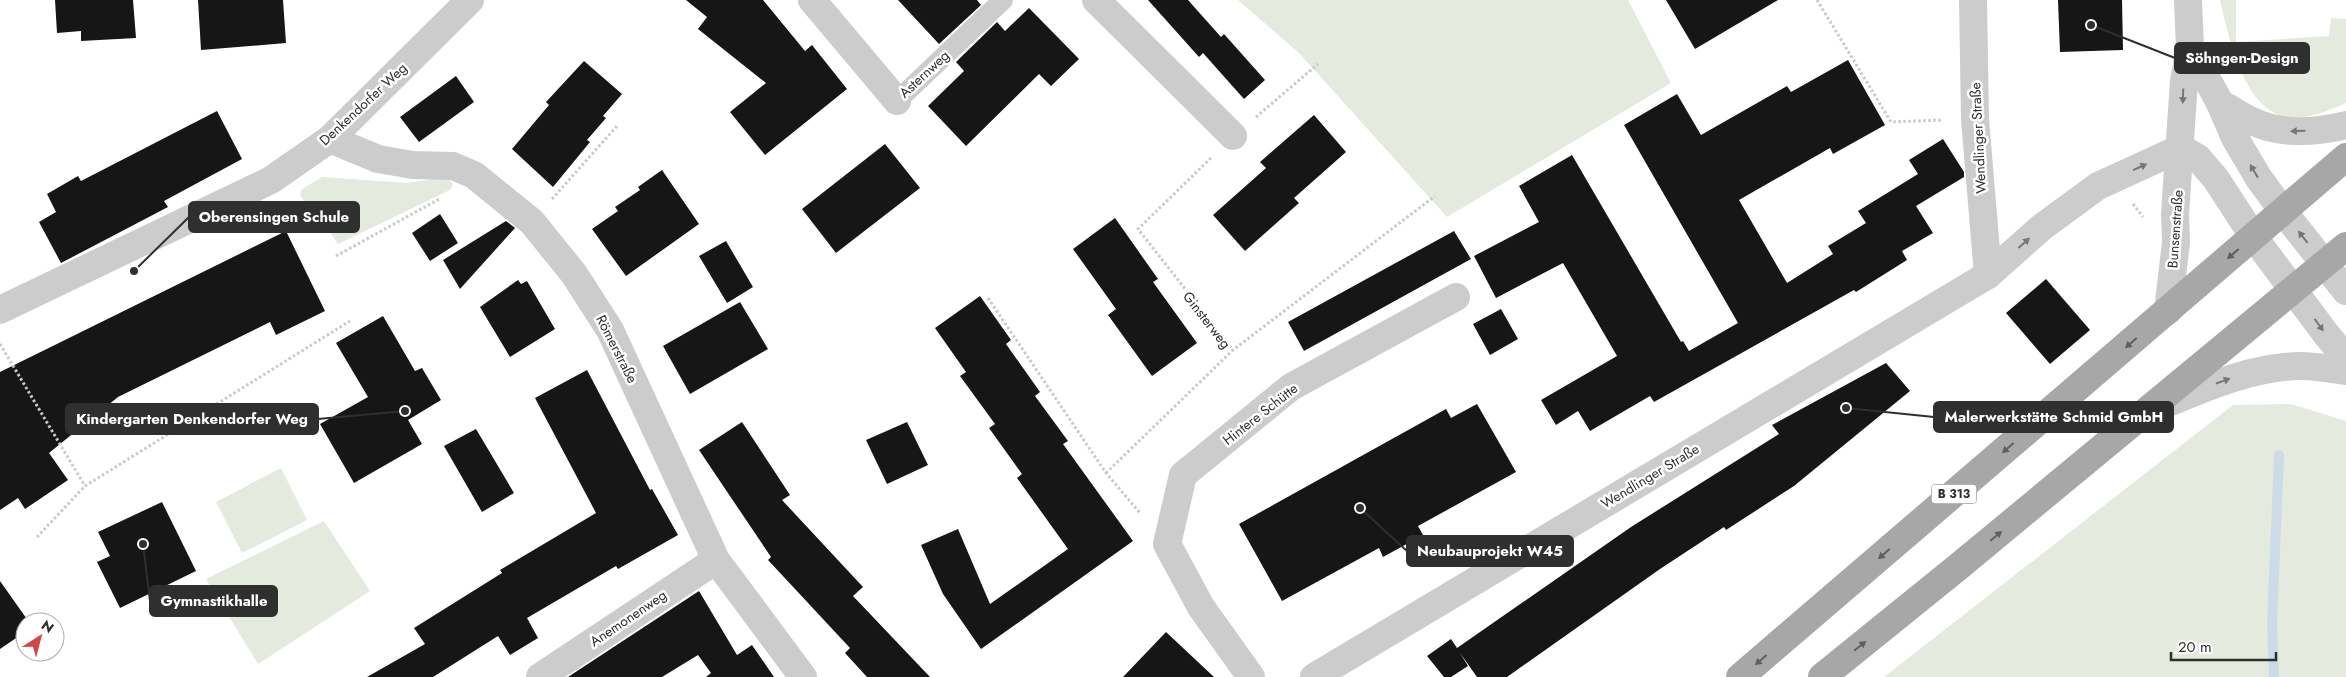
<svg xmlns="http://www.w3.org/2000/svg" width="2346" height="677" font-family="Jost,sans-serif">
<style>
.green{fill:#e4eade}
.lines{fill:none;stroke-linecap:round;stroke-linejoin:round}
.stream{stroke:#cddbe8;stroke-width:10}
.building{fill:#161616}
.path{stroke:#c9c9c9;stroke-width:3;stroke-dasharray:2.5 2.5;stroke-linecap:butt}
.service{stroke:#ccc;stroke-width:20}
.minor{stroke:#ccc;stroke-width:28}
.tertiary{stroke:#ccc;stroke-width:28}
.primary{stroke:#a7a7a7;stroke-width:28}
.oneway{fill:#767676}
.oneway2{fill:#5f5f5f}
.labels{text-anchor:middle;stroke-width:5;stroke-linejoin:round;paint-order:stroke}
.shield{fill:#fff;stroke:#6d6d6d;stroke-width:1}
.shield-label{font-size:12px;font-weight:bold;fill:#2f2f2f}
.street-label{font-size:14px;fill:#2f2f2f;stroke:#fff}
.leader{fill:none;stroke:#2f2f2f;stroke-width:2}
.callout-dot{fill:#2f2f2f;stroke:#fff;stroke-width:2}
.callout{fill:#2f2f2f;stroke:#2f2f2f;stroke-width:2}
.callout-label{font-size:15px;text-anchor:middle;font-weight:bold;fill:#fff}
</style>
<rect width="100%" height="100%" fill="#fff"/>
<g class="green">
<polygon points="1238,0 1628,0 1671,83 1447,217 1299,53"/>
<path d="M2220 0H2236V42L2329 36 2331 18 2346 19V103C2326 112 2297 124 2276 114 2241 97 2228 35 2220 0Z"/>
<polygon points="322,177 407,183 448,177 453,185 450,190 338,244 313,208 304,201 300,195 302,189"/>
<polygon points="2291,404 2346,421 2346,677 1884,677 2233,405"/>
<polygon points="281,468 307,520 242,553 216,502"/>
<polygon points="324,521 370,591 258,664 206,579"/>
</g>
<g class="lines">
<polyline class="stream" points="2274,677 2272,625 2279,455"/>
</g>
<g class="building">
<polygon points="55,0 133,0 136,38 81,41 81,31 57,33"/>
<polygon points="198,0 283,0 286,43 201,50"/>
<polygon points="686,0 763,0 805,51 812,45 847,89 765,155 730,112 766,83 698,29 707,17"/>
<polygon points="898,0 977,0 981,5 939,44"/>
<polygon points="1148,0 1188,0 1221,37 1224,34 1265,80 1244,99 1203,53 1199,57"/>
<polygon points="1666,0 1778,0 1695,49"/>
<polygon points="2058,0 2122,0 2123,50 2060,52"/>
<polygon points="1029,8 1079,59 1051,86 1039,74 966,146 928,106 964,71 956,62 997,22 1005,31"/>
<polygon points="1848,60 1885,125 1833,154 1830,148 1739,200 1787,283 1833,254 1828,246 1866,223 1858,211 1918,174 1909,160 1943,139 1964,172 1964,177 1916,206 1933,233 1902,251 1907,260 1856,292 1854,290 1654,402 1650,396 1590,431 1578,411 1556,425 1541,400 1617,356 1563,263 1496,298 1474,256 1539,222 1519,186 1572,155 1681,342 1683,341 1689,351 1738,323 1624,125 1677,94 1701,135 1787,86 1791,92"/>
<polygon points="584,61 622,94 603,116 606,118 587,140 590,142 553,187 512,149 549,105 546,102"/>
<polygon points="456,76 474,102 419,142 400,117"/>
<polygon points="217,111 242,159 164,201 168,207 61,263 39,222 56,212 47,194 78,176 81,181"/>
<polygon points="1314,115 1346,152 1294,198 1299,203 1245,251 1213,215 1266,168 1260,162"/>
<polygon points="885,144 920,188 836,253 802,209"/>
<polygon points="662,170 699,224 626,276 592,229 618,211 615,207 640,190 638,187"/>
<polygon points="440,214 458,243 430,261 412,233"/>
<polygon points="1115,218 1158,279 1153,282 1197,343 1152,376 1108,315 1116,309 1073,249"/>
<polygon points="506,221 515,228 460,289 443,260"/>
<polygon points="286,231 325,311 276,335 270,322 118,397 49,453 68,480 25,509 18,498 0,510 0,372"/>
<polygon points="1454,231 1471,259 1304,351 1288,322"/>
<polygon points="726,241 753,287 727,303 699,256"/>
<polygon points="2046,279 2090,330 2050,364 2006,313"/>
<polygon points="518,280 521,284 527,281 555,329 510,357 480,307"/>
<polygon points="980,296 1011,340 1006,344 1040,392 1035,396 1068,441 1063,444 1133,541 981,649 943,594 921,545 958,529 990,604 1068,549 1017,478 1022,474 989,428 995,424 960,376 966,372 935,328"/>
<polygon points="740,302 768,349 690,394 663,346"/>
<polygon points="1501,309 1518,339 1490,355 1473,324"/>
<polygon points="383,316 415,371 422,368 441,400 408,420 422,444 354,483 320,424 368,397 336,343"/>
<polygon points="1886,363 1910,391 1794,486 1726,530 1724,527 1660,569 1507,677 1477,677 1460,653 1468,666 1451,677 1444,677 1427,656 1451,639 1457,648 1631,527 1779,434 1772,425"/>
<polygon points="587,370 650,490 652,489 678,535 618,569 616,566 527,618 538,638 510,655 498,636 433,677 367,677 425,644 414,628 502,573 500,570 596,513 535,398"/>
<polygon points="1477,404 1516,472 1418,526 1423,535 1383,557 1379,548 1282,601 1239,524 1446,409 1451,418"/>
<polygon points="742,422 790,495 782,500 863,587 853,596 930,677 867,677 845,653 850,648 768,560 771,557 699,450"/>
<polygon points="907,422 928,465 887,484 866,440"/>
<polygon points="476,429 514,493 482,512 444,446"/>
<polygon points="162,502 196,571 120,608 97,562 110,556 98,532"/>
<polygon points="0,581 29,622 25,622 25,632 0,649"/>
<polygon points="699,591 737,655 752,645 774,677 706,677 711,673 698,655 662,677 568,677"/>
<polygon points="1166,632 1214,677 1123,677"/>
</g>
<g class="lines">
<g class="path">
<polyline points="1817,0 1891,122 1943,120"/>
<polyline points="1256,117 1318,64"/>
<polyline points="1211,158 1138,229 1233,350"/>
<polyline points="552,199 617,126"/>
<polyline points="2133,204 2143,217"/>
<polyline points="336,256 441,198"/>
<polyline points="988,298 1106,473 1140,513"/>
<polyline points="0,344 85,486"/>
<polyline points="1106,473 1233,350 1435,196"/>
<polyline points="37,537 85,486 350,321"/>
</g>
<polyline class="service" points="897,101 1003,0"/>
<g class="minor">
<polyline points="812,0 897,101"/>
<polyline points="1096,0 1233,136"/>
<polyline points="1973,0 1975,119 1988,275"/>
<polyline points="2190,48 2220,103 2235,138 2258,177 2282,210"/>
<path d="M2220 103C2231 109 2242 117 2254 122 2282 135 2317 132 2346 125"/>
<polyline points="330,139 378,159 413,165 453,166 474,175 532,222 574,274 610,330 716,560 803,677"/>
<polyline points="2181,148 2198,158 2216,179 2253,236"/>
<polyline points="0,310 271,180 330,139 470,0"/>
<polyline points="2168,311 2176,242 2175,214 2184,81 2190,48 2188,0"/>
<polyline points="540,677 716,560"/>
<polyline points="1251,677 1201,607 1167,544 1183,475 1291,387 1456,297"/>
<polyline points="1314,677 1988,275 2042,227 2098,186 2181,148"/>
</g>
<g class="tertiary">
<polyline points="2282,210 2346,291"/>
<polyline points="2253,236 2326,334 2346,358"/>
<path d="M2153 409C2201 390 2248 367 2300 366 2315 366 2331 369 2346 371"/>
</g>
<g class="primary">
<polyline points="1740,677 2346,157"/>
<polyline points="1822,677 1958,567 2346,246"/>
</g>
</g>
<defs><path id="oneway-solid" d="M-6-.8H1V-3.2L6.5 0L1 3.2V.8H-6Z" transform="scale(1.25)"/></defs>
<g class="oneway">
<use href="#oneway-solid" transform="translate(2183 96) rotate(92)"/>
<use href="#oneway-solid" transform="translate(2298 131) rotate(178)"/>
<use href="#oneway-solid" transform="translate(2140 167) rotate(-24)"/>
<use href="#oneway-solid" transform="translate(2254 171) rotate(-121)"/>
<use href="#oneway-solid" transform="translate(2303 237) rotate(-128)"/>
<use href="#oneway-solid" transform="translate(2024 243) rotate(-42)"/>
<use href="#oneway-solid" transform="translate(2319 325) rotate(54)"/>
<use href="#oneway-solid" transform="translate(2223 381) rotate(-19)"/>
</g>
<g class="oneway2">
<use href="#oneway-solid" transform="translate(2233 254) rotate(139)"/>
<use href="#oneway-solid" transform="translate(2131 343) rotate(139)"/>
<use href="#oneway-solid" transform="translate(2008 448) rotate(139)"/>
<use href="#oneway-solid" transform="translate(1996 536) rotate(-40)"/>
<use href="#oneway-solid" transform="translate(1884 554) rotate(139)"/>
<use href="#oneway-solid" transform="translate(1860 646) rotate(-39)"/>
<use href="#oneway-solid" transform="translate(1761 660) rotate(139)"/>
</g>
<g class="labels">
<rect class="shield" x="1931.5" y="484.5" width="45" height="19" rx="4"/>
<g class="shield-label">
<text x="1954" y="498">B 313</text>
</g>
<g class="street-label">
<text transform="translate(924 74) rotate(-43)" y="5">Asternweg</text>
<text transform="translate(363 104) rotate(-43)" y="5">Denkendorfer Weg</text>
<text transform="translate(1978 138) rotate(-93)" y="5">Wendlinger Straße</text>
<text transform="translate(2175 229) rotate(-86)" y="5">Bunsenstraße</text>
<text transform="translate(1207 320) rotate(52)" y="5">Ginsterweg</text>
<text transform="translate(617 349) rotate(63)" y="5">Römerstraße</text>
<text transform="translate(1260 414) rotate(-38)" y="5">Hintere Schütte</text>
<text transform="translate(1650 476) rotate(-31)" y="5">Wendlinger Straße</text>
<text transform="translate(628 618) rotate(-34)" y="5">Anemonenweg</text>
</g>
</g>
<path class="leader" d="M2091 25L2175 58M134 271L189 217M1846 408L1934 417M405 411L318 419M1360 508L1407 551M143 544L150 601"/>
<g class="callout-dot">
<circle cx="2091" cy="25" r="5"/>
<circle cx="134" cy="271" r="5"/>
<circle cx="1846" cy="408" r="5"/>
<circle cx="405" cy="411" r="5"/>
<circle cx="1360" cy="508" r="5"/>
<circle cx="143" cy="544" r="5"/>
</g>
<g class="callout">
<rect x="2175" y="43" width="134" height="30" rx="5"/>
<rect x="189" y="202" width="170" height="30" rx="5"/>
<rect x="1934" y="402" width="239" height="30" rx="5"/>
<rect x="66" y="404" width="252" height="30" rx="5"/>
<rect x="1407" y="536" width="166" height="30" rx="5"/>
<rect x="150" y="586" width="127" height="30" rx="5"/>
</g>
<g class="callout-label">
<text x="2242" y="63">Söhngen-Design</text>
<text x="274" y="222">Oberensingen Schule</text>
<text x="2054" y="422">Malerwerkstätte Schmid GmbH</text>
<text x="192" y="424">Kindergarten Denkendorfer Weg</text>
<text x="1490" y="556">Neubauprojekt W45</text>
<text x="214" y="606">Gymnastikhalle</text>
</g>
<g transform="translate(40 637) rotate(36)"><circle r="24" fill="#ffffff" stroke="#acacac"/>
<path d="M0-4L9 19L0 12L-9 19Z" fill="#d14946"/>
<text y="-8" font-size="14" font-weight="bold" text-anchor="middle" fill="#2f2f2f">N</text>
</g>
<path d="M2171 652v8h105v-8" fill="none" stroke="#2f2f2f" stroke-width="2.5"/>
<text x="2178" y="652" font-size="15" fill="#2f2f2f" stroke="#ffffff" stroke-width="4" paint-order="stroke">20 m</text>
</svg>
